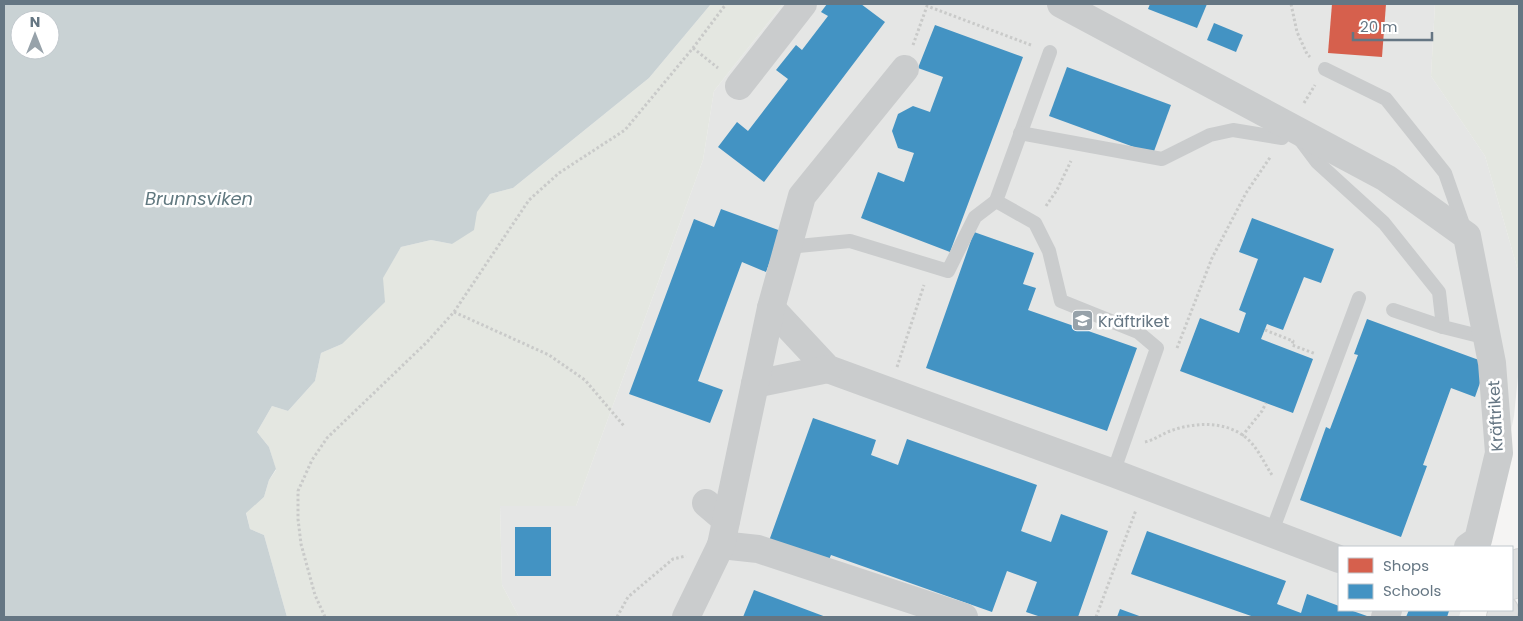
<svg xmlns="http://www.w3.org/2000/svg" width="1523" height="621" font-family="Poppins,sans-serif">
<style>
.built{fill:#e5e6e5}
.green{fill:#e4e7e1}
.water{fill:#c9d2d4;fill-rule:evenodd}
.shops{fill:#d6604d}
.schools{fill:#4393c3}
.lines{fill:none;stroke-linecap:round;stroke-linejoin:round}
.primary-casing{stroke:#d2d2d2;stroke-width:30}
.path{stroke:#c9cac9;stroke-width:3;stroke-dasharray:2.5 2.5;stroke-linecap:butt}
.service{stroke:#cacccd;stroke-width:14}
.minor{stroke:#cacccd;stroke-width:28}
.primary{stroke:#dfe0e0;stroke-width:28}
.labels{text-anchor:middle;stroke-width:5;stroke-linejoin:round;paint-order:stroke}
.poi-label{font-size:16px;fill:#657683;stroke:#fff;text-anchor:start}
.street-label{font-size:16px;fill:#657683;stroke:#fff}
.water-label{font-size:18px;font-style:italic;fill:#60787f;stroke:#fff}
</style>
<rect width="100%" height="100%" fill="#f5f4f3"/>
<polygon class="built" points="783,4 1435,4 1431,76 1485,156 1519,274 1519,367 1514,416 1490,531 1484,547 1339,547 1339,610 1461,610 1459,617 519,617 502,585 500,506 576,506 703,160 714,91"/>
<g class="green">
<polygon points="711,4 783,4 714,91 703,160 576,506 500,506 502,585 519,617 287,617 264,535 250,529 246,512 264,497 269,480 276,470 269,447 257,432 272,406 288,411 315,381 321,353 342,344 401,247 431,240 452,244 490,194 513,188 649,78"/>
<polygon points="1435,4 1519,4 1519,274 1485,156 1431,76"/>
</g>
<path class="water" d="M4 4H711L649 78 513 188 490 194 477 212 474 230 452 244 431 240 401 247 383 278 385 302 342 344 321 353 315 381 288 411 272 406 257 432 269 447 276 469 269 480 264 497 246 513 250 529 264 535 287 617H4ZM20 20H50V50H20Z"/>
<polygon class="shops" points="1332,4 1386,4 1382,57 1328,53"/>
<g class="schools">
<polygon points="827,4 861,4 885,22 764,182 718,147 737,122 748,131 788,79 776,70 796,45 802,50 828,16 821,12"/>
<polygon points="1150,4 1207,4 1197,28 1148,9"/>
<polygon points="1214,23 1243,35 1236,52 1207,40"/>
<polygon points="935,25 1023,57 950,252 861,218 878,172 904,182 914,153 898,148 892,131 898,114 913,106 930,112 943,77 918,68"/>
<polygon points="1067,67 1171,105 1153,154 1049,116"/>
<polygon points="721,209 781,231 766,272 742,262 698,381 723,390 710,423 629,394 694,219 714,227"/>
<polygon points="1252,218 1334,249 1321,283 1304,277 1283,330 1267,324 1261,339 1313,359 1293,413 1180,371 1200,318 1239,333 1246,313 1239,310 1258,259 1239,252"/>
<polygon points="974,232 1034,253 1023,284 1036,288 1028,310 1137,348 1107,431 926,368"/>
<polygon points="1367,319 1487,363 1475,397 1451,388 1423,465 1427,466 1401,537 1300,500 1326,427 1330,429 1358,355 1354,354"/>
<polygon points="813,418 876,440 871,455 898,465 907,439 1037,485 1021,531 1051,542 1061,514 1108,531 1078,617 1041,617 1026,612 1037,582 1007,571 992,612 831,555 828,562 769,541"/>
<rect x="515" y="527" width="36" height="49"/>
<polygon points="1147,531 1286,581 1277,604 1301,613 1307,594 1339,606 1339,610 1350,610 1367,616 1366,617 1254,617 1131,574"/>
<polygon points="754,590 826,617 743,617"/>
<polygon points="1120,609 1142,617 1117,617"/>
<polygon points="1409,610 1447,610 1449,611 1447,617 1406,617"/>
</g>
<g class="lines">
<defs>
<g id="primary">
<polyline points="1512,585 1519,563"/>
<polyline points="1501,617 1504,610"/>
</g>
</defs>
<use href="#primary" class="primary-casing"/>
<g class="path">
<polyline points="1291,4 1297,32 1307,54 1310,57"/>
<polyline points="913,45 927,6 1031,45"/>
<polyline points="693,48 718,68"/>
<polyline points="1304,103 1315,85"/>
<polyline points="1046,206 1057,190 1071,161"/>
<polyline points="454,312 549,355 585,380 624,426"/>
<polyline points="1265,330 1293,341 1292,345 1316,354"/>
<polyline points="1177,348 1212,258 1246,193 1271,156"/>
<polyline points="897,367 924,285"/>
<polyline points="1242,436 1262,411 1266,403"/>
<path d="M1145 442C1155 440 1163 433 1173 430 1200 421 1235 421 1254 446 1261 455 1266 466 1272 475"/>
<polyline points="325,617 315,595 301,544 298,519 298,491 312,460 327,438 427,342 454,312 529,200 559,173 625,130 693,48 726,4"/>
<polyline points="617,617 628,597 673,559 686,556"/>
<polyline points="1096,617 1136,510"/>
</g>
<g class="service">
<polyline points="1050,52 996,201 1035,223 1049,251 1061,301 1138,332 1157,348 1113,473"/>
<polyline points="1325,69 1386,99 1445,173 1465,230"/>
<polyline points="1020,133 1162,159 1210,135 1233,130 1282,138"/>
<polyline points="1299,138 1317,162 1384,223 1439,292 1443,327 1487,338"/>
<polyline points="788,247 850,241 948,271 975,217 996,201"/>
<polyline points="1393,310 1443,327"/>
<polyline points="1271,534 1359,298"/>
</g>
<g class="minor">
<polyline points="1061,4 1386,178 1467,236 1492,363 1499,453 1478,540 1468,547"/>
<polyline points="739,86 803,4"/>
<polyline points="771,308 828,369 1113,473 1339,559"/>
<polyline points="755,384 828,369"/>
<polyline points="706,503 726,520"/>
<polyline points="721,545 758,549 964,617"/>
<polyline points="686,617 721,545 771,308 802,196 905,69"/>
<polyline points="1385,617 1388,610"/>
</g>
<use href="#primary" class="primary"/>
</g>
<defs>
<symbol id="university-square" viewBox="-11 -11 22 22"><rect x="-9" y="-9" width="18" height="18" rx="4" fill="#97a2aa" stroke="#fff"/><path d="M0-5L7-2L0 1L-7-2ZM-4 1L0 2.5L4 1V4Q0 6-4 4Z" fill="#fff"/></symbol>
</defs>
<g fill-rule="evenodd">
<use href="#university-square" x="1070" y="308" width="25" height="25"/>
</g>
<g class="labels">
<g class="poi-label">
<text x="1098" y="327">Kräftriket</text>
</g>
<g class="street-label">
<text transform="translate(1495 416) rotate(-93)" y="6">Kräftriket</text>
</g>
<g class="water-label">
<text x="199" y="205">Brunnsviken</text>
</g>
</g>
<rect width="1523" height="621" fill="none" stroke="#657683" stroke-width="10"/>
<rect x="1338" y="546" width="175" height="65" fill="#ffffff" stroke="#c1c8cd"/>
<rect x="1348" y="558" width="25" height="15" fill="#d6604d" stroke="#c1c8cd"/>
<text x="1383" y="571" font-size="15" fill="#657683">Shops</text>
<rect x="1348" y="584" width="25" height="15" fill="#4393c3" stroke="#c1c8cd"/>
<text x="1383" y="596" font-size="15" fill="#657683">Schools</text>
<g transform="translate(35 35)"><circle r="24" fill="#ffffff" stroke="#c1c8cd"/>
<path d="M0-4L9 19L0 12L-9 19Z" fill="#97a2aa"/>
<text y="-8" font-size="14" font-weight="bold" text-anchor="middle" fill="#657683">N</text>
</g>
<path d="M1353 32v8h79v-8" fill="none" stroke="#657683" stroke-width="2.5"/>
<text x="1360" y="32" font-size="15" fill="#657683" stroke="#ffffff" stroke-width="4" paint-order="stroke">20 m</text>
</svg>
